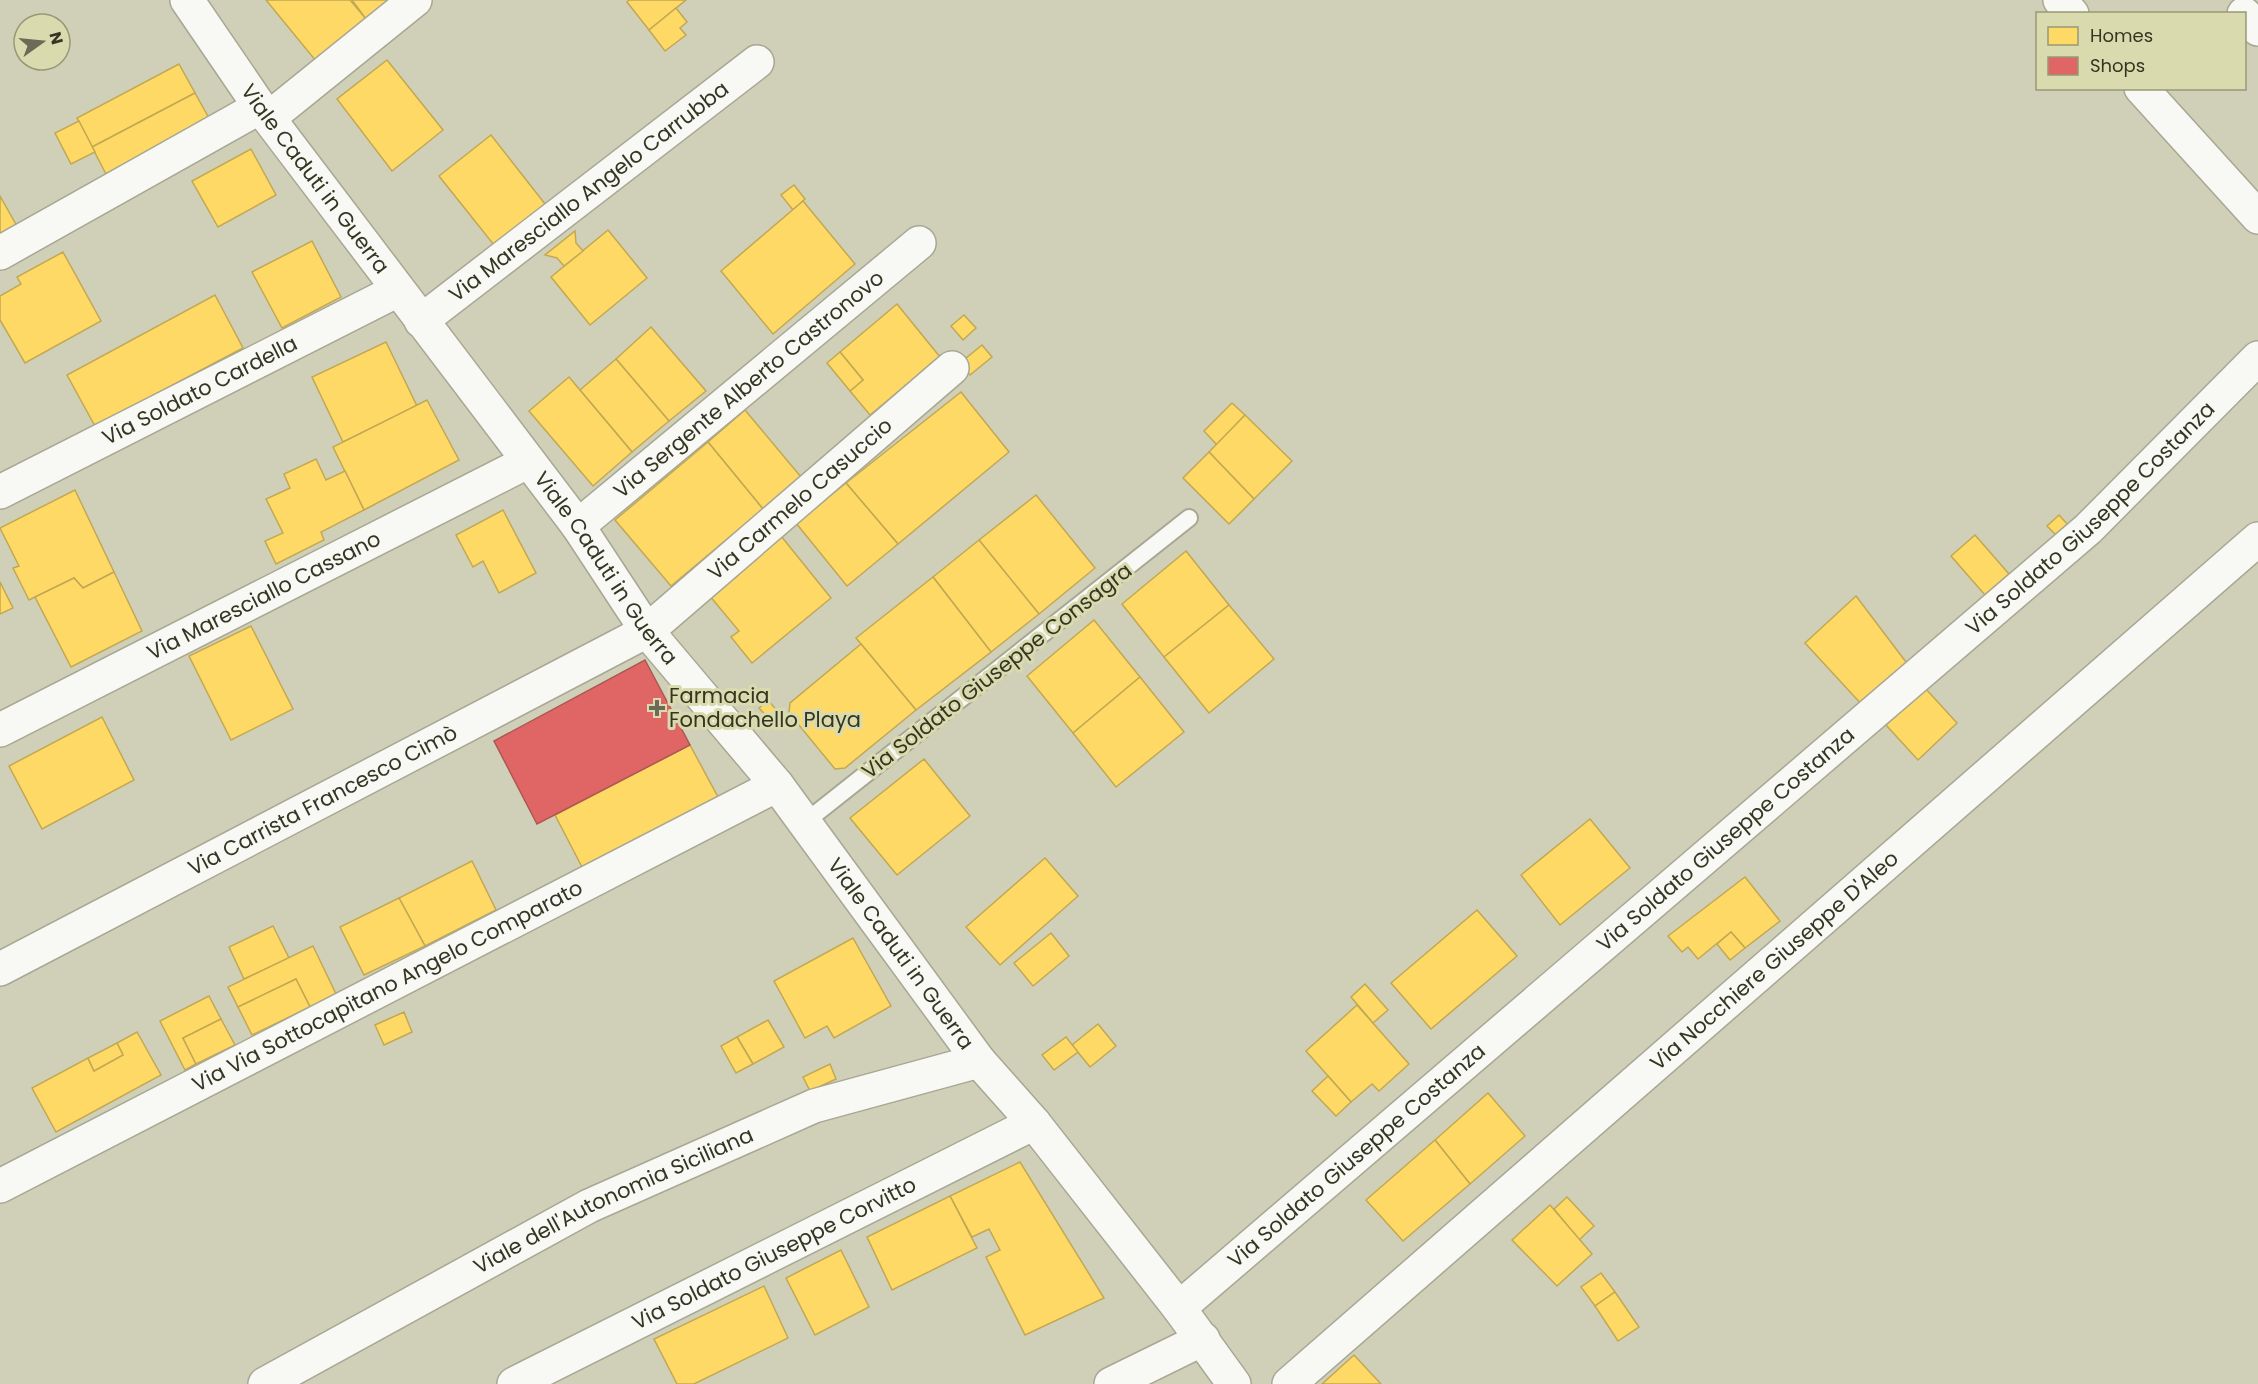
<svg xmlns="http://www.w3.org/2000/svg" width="2258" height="1384" font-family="Poppins,sans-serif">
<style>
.homes{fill:#ffd966;stroke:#c2a852;stroke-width:1.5}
.shops{fill:#e06666;stroke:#ad5752;stroke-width:1.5}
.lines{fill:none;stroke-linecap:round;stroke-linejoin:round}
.lane-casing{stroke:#a7a794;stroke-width:20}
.street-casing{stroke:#a7a794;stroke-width:36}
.secondary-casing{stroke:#a7a794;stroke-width:36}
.lane{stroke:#f8f8f4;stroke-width:16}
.street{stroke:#f8f8f4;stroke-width:33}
.secondary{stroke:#f8f8f4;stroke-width:33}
.poi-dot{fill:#6b6b57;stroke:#d9dbae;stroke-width:2}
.labels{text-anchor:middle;stroke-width:6;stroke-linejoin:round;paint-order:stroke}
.street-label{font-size:21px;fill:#353523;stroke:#d9dbae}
.poi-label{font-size:21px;fill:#353523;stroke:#d9dbae;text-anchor:start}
</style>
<rect width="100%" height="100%" fill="#d0d0b8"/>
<g class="homes">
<polygon points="266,0 350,0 367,20 316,61"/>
<polygon points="352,0 389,0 366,19"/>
<polygon points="629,0 686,0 649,30 627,2"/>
<polygon points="676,8 687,22 680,28 686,35 665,51 649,30"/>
<polygon points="387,60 443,130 392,171 337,99"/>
<polygon points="179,64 195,93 92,147 77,118"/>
<polygon points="195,93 210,120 106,174 92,147"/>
<polygon points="79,121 95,152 71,164 55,133"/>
<polygon points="491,135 545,204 494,245 439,176"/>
<polygon points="251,149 276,195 218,227 192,181"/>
<polygon points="794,185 805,199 793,210 781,195"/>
<polygon points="0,196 18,228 0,238"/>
<polygon points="803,201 855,264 773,334 721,271"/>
<polygon points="608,230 647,278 590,325 551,277"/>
<polygon points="575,231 576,243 583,251 564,266 557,258 545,255"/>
<polygon points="312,241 341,297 282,328 252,272"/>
<polygon points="63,252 101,321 25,363 0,320 0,296 21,284 17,277"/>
<polygon points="215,295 243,348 95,426 67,375"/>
<polygon points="897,304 940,357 870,415 850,391 863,380 840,352"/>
<polygon points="964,315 976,328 963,340 951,326"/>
<polygon points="651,327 706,391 669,421 616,359"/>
<polygon points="386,342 417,406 343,442 312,377"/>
<polygon points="982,345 992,357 970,375 960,363"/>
<polygon points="840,352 863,380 850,391 827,363"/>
<polygon points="616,359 669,421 632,452 580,390"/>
<polygon points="569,377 632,452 593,486 529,411"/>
<polygon points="961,392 1009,452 898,544 846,483"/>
<polygon points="427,400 459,460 364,510 333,447"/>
<polygon points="1232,403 1245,415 1217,445 1204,431"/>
<polygon points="745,410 801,477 763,509 708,442"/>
<polygon points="1245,415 1292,461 1254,499 1209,452"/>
<polygon points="708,442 763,509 671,586 615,520"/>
<polygon points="1209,452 1254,499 1229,524 1183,478"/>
<polygon points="316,459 326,480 345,471 364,510 321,532 324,540 276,564 265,541 283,533 266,499 290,488 284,474"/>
<polygon points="846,483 898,544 847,586 796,523"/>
<polygon points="75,490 114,572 83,588 74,578 29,600 13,568 19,566 0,528"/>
<polygon points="1036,495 1095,568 1039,614 979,540"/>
<polygon points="503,510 536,573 499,593 483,561 473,567 456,535"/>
<polygon points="2059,515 2069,526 2058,537 2047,526"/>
<polygon points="1975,535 2009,574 1985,595 1951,556"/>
<polygon points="781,536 831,598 752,663 731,637 739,631 709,595"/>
<polygon points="979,540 1039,614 991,652 933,577"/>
<polygon points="1186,551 1229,605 1164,657 1122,604"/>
<polygon points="114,572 142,631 71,667 35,597 74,578 83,588"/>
<polygon points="933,577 991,652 916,710 856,638"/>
<polygon points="0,582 13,608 0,614"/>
<polygon points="1856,596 1909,666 1864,707 1805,643"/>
<polygon points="1229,605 1274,659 1209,713 1164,657"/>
<polygon points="1094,620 1140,677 1073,733 1027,676"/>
<polygon points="251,626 293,709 231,740 189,656"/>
<polygon points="861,644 916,710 845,768 835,769 789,713 790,703"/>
<polygon points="1140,677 1184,732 1116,787 1073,733"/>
<polygon points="1925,688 1957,723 1918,760 1886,725"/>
<polygon points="768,700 782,717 774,724 759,708"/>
<polygon points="102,717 134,780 42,829 9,766"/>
<polygon points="690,745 718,797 582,867 555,815"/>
<polygon points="924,759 970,816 897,875 850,818"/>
<polygon points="1590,819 1630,868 1560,925 1521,875"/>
<polygon points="1045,858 1078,896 1000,965 966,927"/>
<polygon points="472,861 496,910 425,946 399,898"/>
<polygon points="1745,877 1780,921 1745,948 1731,932 1698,959 1688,947 1682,952 1668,936"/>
<polygon points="399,898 425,946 364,975 340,927"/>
<polygon points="1477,910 1517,956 1431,1029 1391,983"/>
<polygon points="273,926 289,958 244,979 229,947"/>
<polygon points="1731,932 1745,948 1730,960 1717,944"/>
<polygon points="1051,933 1069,956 1033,986 1014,963"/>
<polygon points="853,938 891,1006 834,1038 827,1026 805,1038 774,981"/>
<polygon points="313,946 336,994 310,1007 296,979 238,1007 228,987"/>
<polygon points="296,979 310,1007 252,1035 238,1007"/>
<polygon points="1365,984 1388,1010 1373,1023 1351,997"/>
<polygon points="209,996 221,1019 183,1038 196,1064 185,1070 160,1021"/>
<polygon points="1357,1005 1409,1064 1379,1091 1372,1084 1351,1102 1306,1051"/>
<polygon points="404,1012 412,1032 384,1045 375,1025"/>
<polygon points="221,1019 235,1045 196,1064 183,1038"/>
<polygon points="768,1020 784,1047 753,1064 737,1037"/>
<polygon points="1098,1024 1116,1046 1090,1067 1072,1045"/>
<polygon points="137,1032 161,1075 56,1132 32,1088 88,1058 94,1071 123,1055 117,1043"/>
<polygon points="737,1037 753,1064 736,1073 721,1046"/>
<polygon points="1066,1037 1078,1052 1054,1070 1042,1055"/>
<polygon points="117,1043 123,1055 94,1071 88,1058"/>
<polygon points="830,1064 836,1079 810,1091 803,1077"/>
<polygon points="1328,1076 1351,1102 1336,1116 1312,1091"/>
<polygon points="1488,1093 1525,1136 1470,1184 1435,1140"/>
<polygon points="1435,1140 1470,1184 1403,1241 1366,1200"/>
<polygon points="1020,1162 1104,1298 1025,1335 986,1257 1000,1250 989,1229 972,1237 950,1196"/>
<polygon points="950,1196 977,1248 892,1290 867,1237"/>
<polygon points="1567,1197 1594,1226 1579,1240 1554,1209"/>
<polygon points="1550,1205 1592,1254 1557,1286 1512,1240"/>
<polygon points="841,1250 869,1307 815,1335 786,1278"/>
<polygon points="1601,1273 1615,1292 1595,1306 1581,1287"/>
<polygon points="764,1286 788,1338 694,1384 677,1384 654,1339"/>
<polygon points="1615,1292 1639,1327 1618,1341 1595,1306"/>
<polygon points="1354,1355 1381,1384 1322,1384"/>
</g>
<polygon class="shops" points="645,660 690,745 537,824 494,741"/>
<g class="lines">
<defs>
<polyline id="lane" points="804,823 1189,518"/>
<g id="street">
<polyline points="2060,0 2072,14"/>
<polyline points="2244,14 2258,29"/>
<polyline points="2141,88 2258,217"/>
<polyline points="270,117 415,0"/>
<polyline points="0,253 260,107"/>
<path id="s1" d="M421 321 757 62"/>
<path id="s2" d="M0 492 398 290"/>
<path id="s3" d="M578 526 919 243"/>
<path id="s4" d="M0 730 527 462"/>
<path id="s5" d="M0 969 647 631 952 368"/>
<path id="s6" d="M0 1186 777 785"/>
<path id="s7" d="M1179 1308 2088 529 2258 358"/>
<path id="s8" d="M514 1384 1034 1123"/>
<polyline points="1111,1384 1203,1339"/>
<path id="s9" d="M1289 1384 2258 539"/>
</g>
<g id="secondary">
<path id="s10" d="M187 0 260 107 578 526 647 631 777 785 979 1061 1034 1123 1179 1308 1234 1384"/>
<path id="s11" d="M265 1384 589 1206 814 1106 979 1061"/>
</g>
</defs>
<use href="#lane" class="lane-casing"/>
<use href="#street" class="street-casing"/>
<use href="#secondary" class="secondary-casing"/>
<use href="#lane" class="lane"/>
<use href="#street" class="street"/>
<use href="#secondary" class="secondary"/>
</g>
<path class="poi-dot" d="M654 699h6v6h6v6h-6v6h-6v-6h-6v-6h6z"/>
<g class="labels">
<g class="street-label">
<text dy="7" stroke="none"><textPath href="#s10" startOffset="220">Viale Caduti in Guerra</textPath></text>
<text dy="7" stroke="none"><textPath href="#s1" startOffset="212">Via Maresciallo Angelo Carrubba</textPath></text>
<text dy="7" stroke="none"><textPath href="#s3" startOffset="222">Via Sergente Alberto Castronovo</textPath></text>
<text dy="7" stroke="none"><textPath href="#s2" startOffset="224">Via Soldato Cardella</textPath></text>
<text dy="7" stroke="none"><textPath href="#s5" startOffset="932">Via Carmelo Casuccio</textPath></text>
<text dy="7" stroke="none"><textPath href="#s7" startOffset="1206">Via Soldato Giuseppe Costanza</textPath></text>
<text dy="7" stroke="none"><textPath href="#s10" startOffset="706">Viale Caduti in Guerra</textPath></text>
<text dy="7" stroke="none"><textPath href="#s4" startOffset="296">Via Maresciallo Cassano</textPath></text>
<text transform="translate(997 671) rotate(-38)" y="7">Via Soldato Giuseppe Consagra</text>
<text dy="7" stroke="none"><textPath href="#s5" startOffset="364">Via Carrista Francesco Cimò</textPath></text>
<text dy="7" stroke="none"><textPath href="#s7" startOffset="720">Via Soldato Giuseppe Costanza</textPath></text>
<text dy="7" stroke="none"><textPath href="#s10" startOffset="1192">Viale Caduti in Guerra</textPath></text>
<text dy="7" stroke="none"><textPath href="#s9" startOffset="644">Via Nocchiere Giuseppe D'Aleo</textPath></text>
<text dy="7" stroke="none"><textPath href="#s6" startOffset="436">Via Via Sottocapitano Angelo Comparato</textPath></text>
<text dy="7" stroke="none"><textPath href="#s7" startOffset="234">Via Soldato Giuseppe Costanza</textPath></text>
<text dy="7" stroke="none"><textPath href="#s11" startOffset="394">Viale dell'Autonomia Siciliana</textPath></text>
<text dy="7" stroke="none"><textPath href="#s8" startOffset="291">Via Soldato Giuseppe Corvitto</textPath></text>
</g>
<g class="poi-label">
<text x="669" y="703">Farmacia<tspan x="669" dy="24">Fondachello Playa</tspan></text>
</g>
</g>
<rect x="2036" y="12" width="210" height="78" fill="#d9dbae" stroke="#979976" stroke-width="1.5"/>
<rect x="2048" y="27" width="30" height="18" fill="#ffd966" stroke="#979976" stroke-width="1.5"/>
<text x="2090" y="42" font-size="18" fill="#353523">Homes</text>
<rect x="2048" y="57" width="30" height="18" fill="#e06666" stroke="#979976" stroke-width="1.5"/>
<text x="2090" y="72" font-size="18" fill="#353523">Shops</text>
<g transform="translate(42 42) rotate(75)"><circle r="28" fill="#d9dbae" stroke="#979976" stroke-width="1.5"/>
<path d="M0-4.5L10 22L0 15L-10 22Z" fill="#6b6b57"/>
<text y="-9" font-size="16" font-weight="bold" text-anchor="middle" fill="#353523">N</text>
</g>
</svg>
